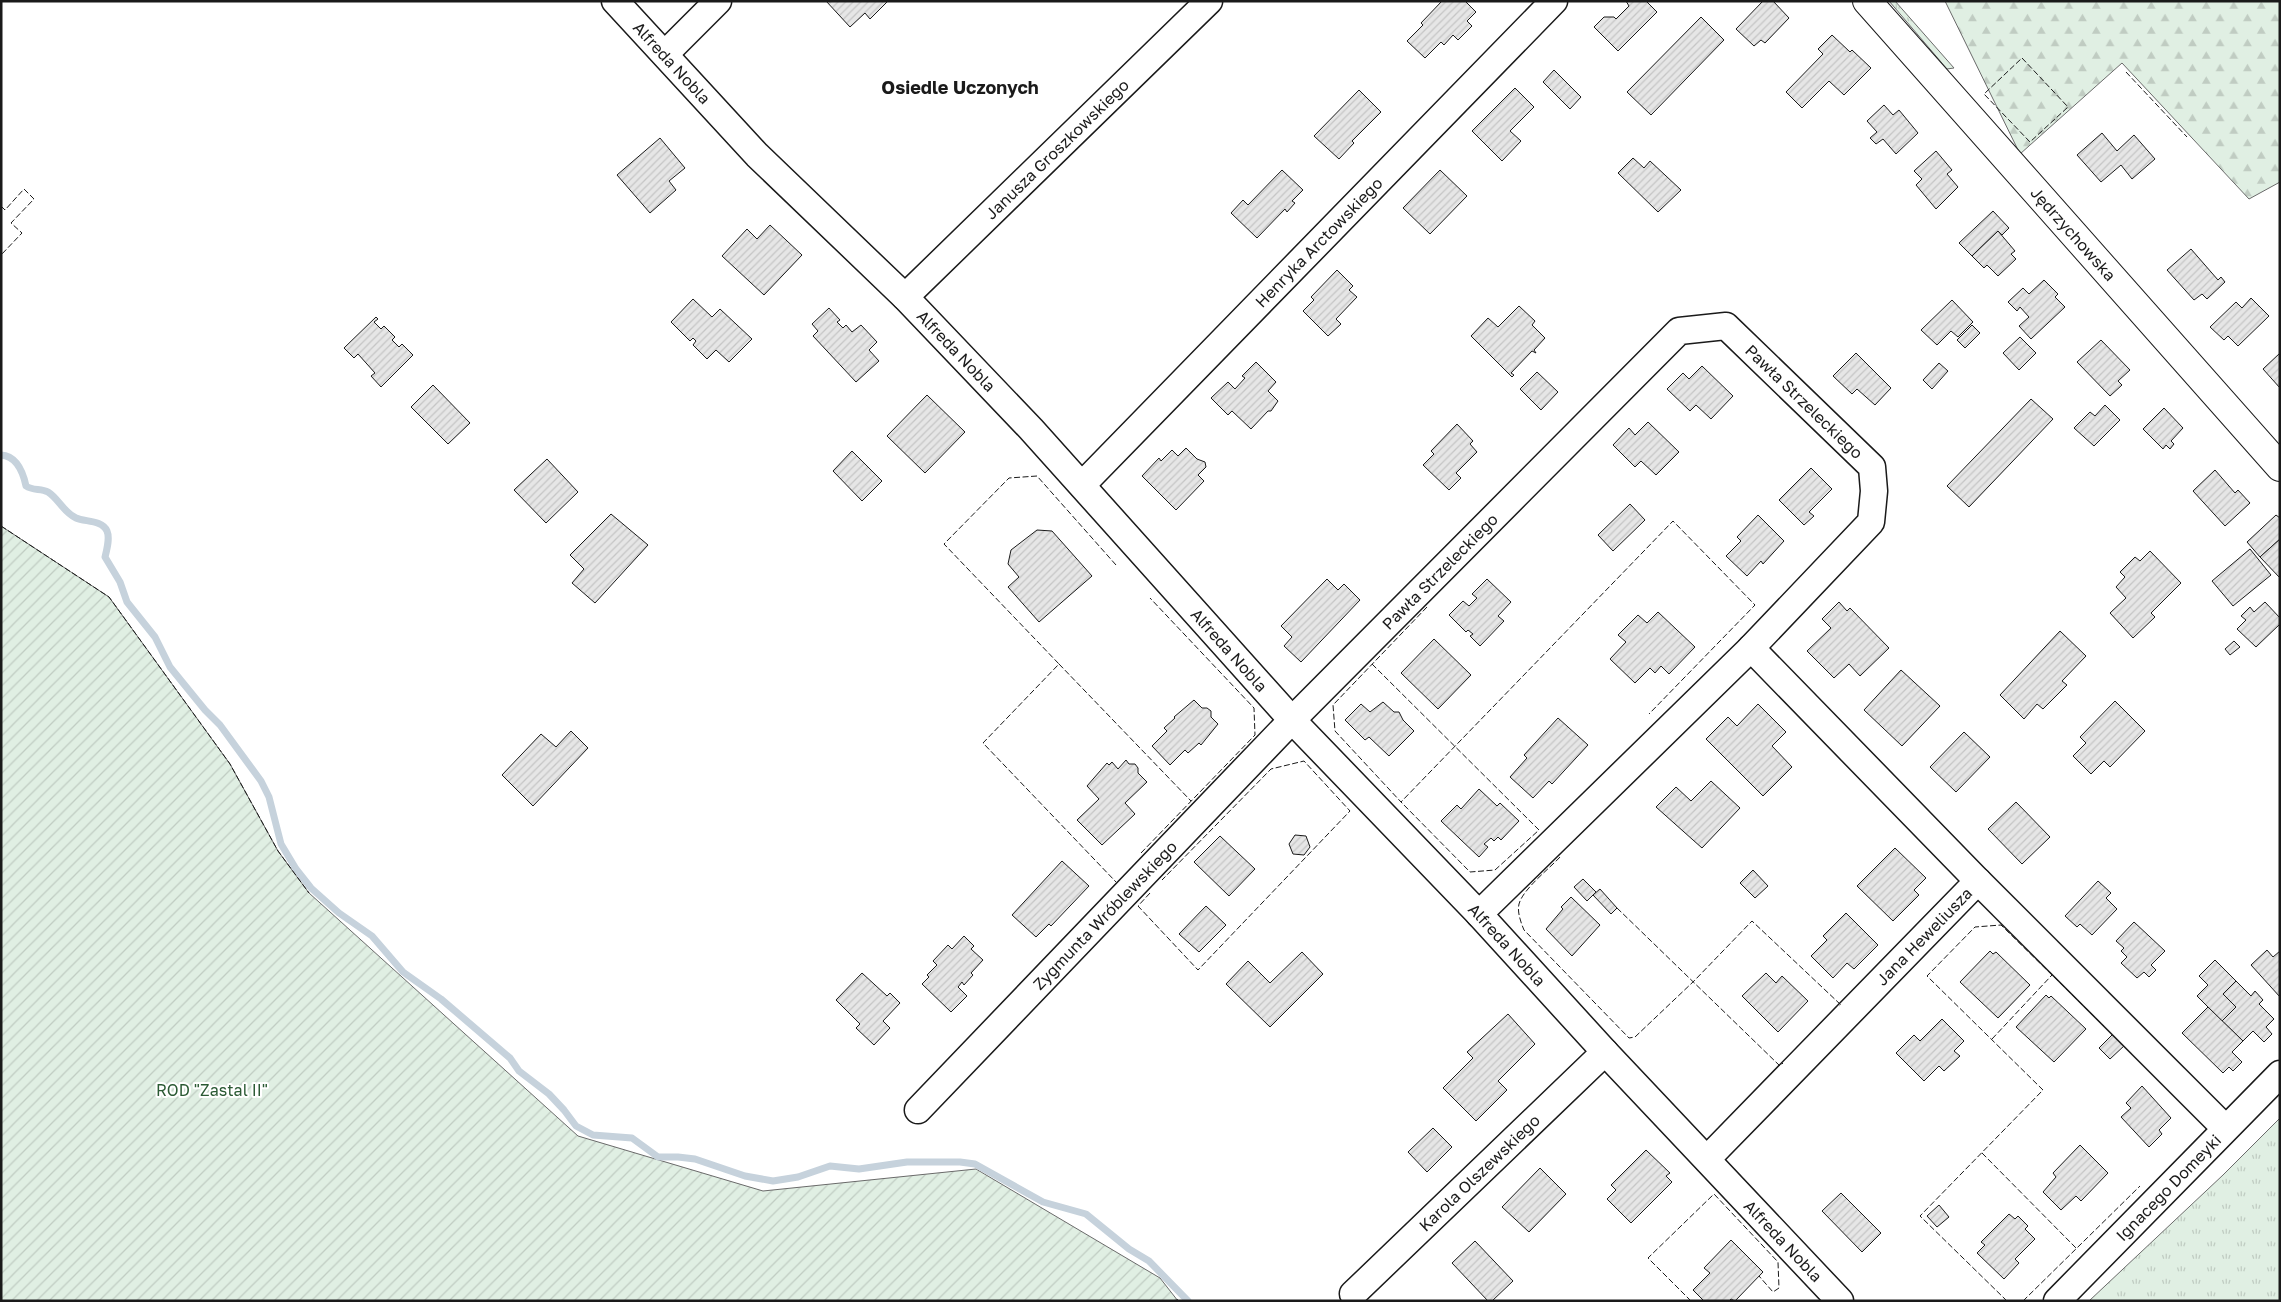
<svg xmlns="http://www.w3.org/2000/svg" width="2281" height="1302" font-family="'Golos Text',sans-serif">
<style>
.grass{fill:url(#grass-tufts);stroke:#6a6a6a}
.forest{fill:url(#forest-firs);stroke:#6a6a6a}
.garden{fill:url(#garden-furrows);stroke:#6a6a6a}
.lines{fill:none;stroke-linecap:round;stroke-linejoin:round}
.stream{stroke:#c6d2dc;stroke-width:7}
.building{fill:url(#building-hatch);stroke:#1a1a1a}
.minor-casing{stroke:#1a1a1a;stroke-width:29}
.major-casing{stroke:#1a1a1a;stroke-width:30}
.minor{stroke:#fff;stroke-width:26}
.major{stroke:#fff;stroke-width:28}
.fence{stroke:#1a1a1a;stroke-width:1;stroke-dasharray:6 2.5;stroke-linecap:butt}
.labels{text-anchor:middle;stroke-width:4;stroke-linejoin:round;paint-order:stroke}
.street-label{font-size:16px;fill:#1a1a1a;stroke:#fff}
.park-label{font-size:16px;fill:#2b5a34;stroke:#fff}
.neighbourhood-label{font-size:18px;font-weight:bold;fill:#1a1a1a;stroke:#fff}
</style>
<defs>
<pattern id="grass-tufts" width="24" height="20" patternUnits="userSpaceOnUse" patternTransform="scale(1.25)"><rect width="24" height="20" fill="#e0efe3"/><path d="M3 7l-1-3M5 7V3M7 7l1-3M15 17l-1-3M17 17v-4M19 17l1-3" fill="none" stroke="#c0ccc2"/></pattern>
<pattern id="forest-firs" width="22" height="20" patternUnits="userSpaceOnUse" patternTransform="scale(1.25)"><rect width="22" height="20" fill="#e0efe3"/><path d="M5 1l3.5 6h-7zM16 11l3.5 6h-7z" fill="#c0ccc2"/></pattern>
<pattern id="garden-furrows" width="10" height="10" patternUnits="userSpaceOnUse" patternTransform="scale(1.25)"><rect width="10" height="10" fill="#e0efe3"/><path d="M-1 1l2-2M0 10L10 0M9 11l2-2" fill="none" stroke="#c0ccc2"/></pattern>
<pattern id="building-hatch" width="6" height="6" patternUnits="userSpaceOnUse" patternTransform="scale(1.25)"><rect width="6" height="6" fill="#e6e6e6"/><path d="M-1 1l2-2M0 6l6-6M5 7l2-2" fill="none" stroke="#c5c5c5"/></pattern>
</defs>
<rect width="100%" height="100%" fill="#fff"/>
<g class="grass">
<polygon points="1889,1 1895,1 1954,68 1947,69"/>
<polygon points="2280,1118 2280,1301 2089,1301 2223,1175"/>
</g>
<polygon class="forest" points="1945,1 2280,1 2280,182 2249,199 2122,63 2020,154"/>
<polygon class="garden" points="1,526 109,597 230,764 278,851 309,893 578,1136 763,1191 976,1169 1160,1278 1178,1301 1,1301"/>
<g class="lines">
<path class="stream" d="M1 455C17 456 23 472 26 486 33 491 41 488 48 492 59 499 63 512 76 518 85 522 102 520 107 531 110 538 107 549 105 557L120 582 127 602 155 637 170 667 205 710 220 725 261 781 269 797 281 844 296 869 311 888 339 913 372 936 403 972 441 999 510 1058 519 1071 549 1094 564 1110 576 1126 593 1135 632 1138 658 1157H678L695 1159 745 1176 773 1181 798 1177 830 1166 859 1169 907 1162H960L975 1164 1043 1202 1086 1214 1129 1249 1149 1261 1188 1301"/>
</g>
<g class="building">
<polygon points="826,1 888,1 870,19 865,13 850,27"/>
<polygon points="1442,1 1465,1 1476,12 1467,21 1472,26 1458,40 1453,35 1444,45 1441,42 1425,58 1407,41 1423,25 1421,23"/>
<polygon points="1626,1 1646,1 1657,12 1618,51 1594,27 1604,17 1614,17 1616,19 1629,6"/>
<polygon points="1763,1 1773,1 1789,18 1765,43 1761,40 1754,46 1736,29"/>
<polygon points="1701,17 1724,40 1651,115 1627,92"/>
<polygon points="1832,35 1850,52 1852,50 1871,68 1844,95 1829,81 1802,108 1786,92 1823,54 1818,49"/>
<polygon points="1554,70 1581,97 1570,109 1543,82"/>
<polygon points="1515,88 1534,107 1510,131 1521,141 1502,161 1472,131"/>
<polygon points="1359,90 1381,112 1352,141 1354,143 1339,159 1314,136"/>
<polygon points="1884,105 1893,115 1899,110 1918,133 1896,154 1883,139 1876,144 1870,138 1877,132 1867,121"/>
<polygon points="2102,133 2117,151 2134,135 2155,159 2132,179 2121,165 2101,182 2077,155"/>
<polygon points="660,138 685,168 669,181 676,190 650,213 617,175"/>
<polygon points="1936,151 1952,170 1947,174 1958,187 1936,209 1916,185 1922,179 1914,171"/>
<polygon points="1633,158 1644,168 1650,161 1681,190 1658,212 1618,173"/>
<polygon points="1282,170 1303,190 1292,201 1295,203 1287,212 1285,209 1257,238 1231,213 1243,200 1248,205"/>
<polygon points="1440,170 1467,196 1430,234 1403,208"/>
<polygon points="1993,211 2009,228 2002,235 1998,231 1972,256 1959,243"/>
<polygon points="770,225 802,255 764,295 722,256 747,229 757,239"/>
<polygon points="1998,231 2015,251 2011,254 2016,259 1998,276 1987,265 1984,268 1972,256"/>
<polygon points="2191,249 2218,280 2221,277 2225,282 2207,299 2202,294 2194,300 2167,270"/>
<polygon points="1337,270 1353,286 1349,290 1357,297 1336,319 1341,324 1328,336 1303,311 1314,300 1311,297"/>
<polygon points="2044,280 2058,294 2055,297 2065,307 2031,339 2019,326 2029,317 2020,307 2017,311 2008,302 2023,288 2029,294"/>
<polygon points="2251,298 2269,316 2238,346 2228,336 2224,340 2210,327 2236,302 2242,308"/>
<polygon points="693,299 712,317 720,309 752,339 729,362 716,350 707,359 693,345 696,341 693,338 690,341 671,322"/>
<polygon points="1952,300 1973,322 1958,337 1951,331 1937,345 1921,330"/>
<polygon points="1519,306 1535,321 1532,325 1545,338 1534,350 1536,353 1532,351 1511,373 1514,375 1512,377 1471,336 1488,318 1498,327"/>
<polygon points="829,308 840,320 837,322 843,328 846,325 852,332 861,325 877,342 869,350 879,361 856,382 813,336 818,331 812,324"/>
<polygon points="376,317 378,319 374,322 381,329 384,326 395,337 392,340 399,347 402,344 413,355 381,387 371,376 375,373 358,354 354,358 344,348"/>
<polygon points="1972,325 1980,333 1965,348 1957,340"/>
<polygon points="2020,337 2036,353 2019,370 2003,353"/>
<polygon points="2101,340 2130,370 2118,381 2122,385 2110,396 2077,362"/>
<polygon points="1856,353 1891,388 1875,405 1857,389 1852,394 1833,376"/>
<polygon points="2280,353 2280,388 2263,369"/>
<polygon points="1256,362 1276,382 1268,391 1278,401 1271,411 1268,411 1251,429 1232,411 1228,415 1211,398 1228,382 1235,389 1245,378 1242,376"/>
<polygon points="1939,363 1948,371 1932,389 1923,380"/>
<polygon points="1702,366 1733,396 1711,419 1696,405 1690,411 1667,389 1683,373 1689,379"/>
<polygon points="1537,372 1558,392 1541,410 1520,389"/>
<polygon points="433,385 470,423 448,444 411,407"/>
<polygon points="927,395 965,432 925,473 887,436"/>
<polygon points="2031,399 2053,419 1969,507 1947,486"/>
<polygon points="2105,405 2120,420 2094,446 2074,428 2090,412 2095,416"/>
<polygon points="2164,408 2183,428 2171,441 2174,444 2170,449 2166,445 2163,449 2143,429"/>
<polygon points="1648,422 1679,452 1656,475 1641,461 1635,467 1613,445 1629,428 1635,435"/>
<polygon points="1457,424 1473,441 1470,444 1477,452 1456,473 1461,478 1449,490 1423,465 1434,454 1431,451"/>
<polygon points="1186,448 1197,459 1205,462 1206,467 1198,475 1204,481 1176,510 1142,476 1159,458 1161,461 1172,450 1178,456"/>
<polygon points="852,451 882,481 862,501 833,471"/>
<polygon points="547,459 578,492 546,523 514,490"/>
<polygon points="1811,468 1832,489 1809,512 1814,516 1804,525 1779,500"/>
<polygon points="2215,470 2235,493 2238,490 2250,503 2225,526 2193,491"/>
<polygon points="1630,504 1645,520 1613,551 1598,535"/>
<polygon points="611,514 648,545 595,603 572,583 584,569 570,555"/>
<polygon points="1758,515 1784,541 1763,564 1761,561 1747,576 1726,556 1741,541 1737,537"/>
<polygon points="2276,515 2280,518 2280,539 2260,557 2247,542"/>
<polygon points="1037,530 1052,531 1092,576 1039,622 1008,587 1019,577 1008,564 1011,550"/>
<polygon points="2280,539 2280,578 2260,557"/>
<polygon points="2250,549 2271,575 2233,606 2212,581"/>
<polygon points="2150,551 2181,583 2151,613 2155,617 2133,638 2110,613 2126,598 2116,587 2125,577 2120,572 2135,557 2140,561"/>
<polygon points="1327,579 1338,590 1344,584 1360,600 1301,662 1284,646 1292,637 1281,626"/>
<polygon points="1487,579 1511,602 1498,616 1504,621 1480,646 1470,636 1473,634 1468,630 1466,632 1449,615 1463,601 1469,606 1477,598 1472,594"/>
<polygon points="1839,602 1847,611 1850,608 1889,648 1860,676 1849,664 1834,678 1807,651 1831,628 1822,619"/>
<polygon points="2265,602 2280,618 2280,624 2256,647 2237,629 2246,620 2241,616 2250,607 2254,612"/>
<polygon points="1658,612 1695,647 1669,674 1661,666 1655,673 1650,668 1635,683 1610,659 1626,642 1618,635 1638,615 1647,623"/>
<polygon points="2060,631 2086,656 2062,681 2067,685 2043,709 2037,704 2024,719 2000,695"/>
<polygon points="1434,639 1471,675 1438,709 1401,673"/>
<polygon points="2234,641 2240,647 2230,655 2225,649"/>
<polygon points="1901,670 1940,706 1902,746 1864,710"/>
<polygon points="1194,700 1202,708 1207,708 1211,711 1211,717 1218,724 1201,745 1199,743 1188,753 1185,750 1170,765 1152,746 1167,731 1164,728 1175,718 1174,717"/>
<polygon points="2115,701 2145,731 2110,767 2104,761 2091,774 2073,756 2086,743 2080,737"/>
<polygon points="1383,702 1394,712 1399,712 1403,720 1414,731 1389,756 1369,737 1365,740 1345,720 1361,704 1370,712"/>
<polygon points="1758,704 1786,732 1772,746 1792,767 1763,796 1706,739 1728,717 1737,726"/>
<polygon points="1558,718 1588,745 1552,784 1549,781 1533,798 1510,777 1527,758 1524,755"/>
<polygon points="571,731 588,748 533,806 502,775 541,734 556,747"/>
<polygon points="1964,732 1990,757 1956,792 1930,767"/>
<polygon points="1126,760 1129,764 1135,764 1138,768 1138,773 1147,782 1125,803 1135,814 1102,845 1077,820 1099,799 1087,786 1107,763 1109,765 1112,762 1118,769"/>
<polygon points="1711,781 1740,808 1702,848 1656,807 1676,787 1691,801"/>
<polygon points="1479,789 1497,806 1500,803 1519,821 1501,840 1498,837 1494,841 1491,838 1484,844 1488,847 1479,857 1441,821 1457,805 1461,809"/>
<polygon points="2016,802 2050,837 2022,864 1988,829"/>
<polygon points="1295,835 1306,836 1310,847 1304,855 1293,854 1289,844"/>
<polygon points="1220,836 1255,869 1229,896 1194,862"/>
<polygon points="1895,848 1926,878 1914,890 1919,895 1893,921 1857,886"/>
<polygon points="1062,861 1089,886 1051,926 1049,924 1036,937 1012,915"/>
<polygon points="1753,870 1768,886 1755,898 1740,883"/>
<polygon points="1583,879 1596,892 1587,901 1574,887"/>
<polygon points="2098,881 2111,893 2106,898 2117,909 2092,935 2080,924 2077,927 2065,916"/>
<polygon points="1600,889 1617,908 1611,914 1593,895"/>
<polygon points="1571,897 1600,925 1572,956 1546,929 1563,909 1561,907"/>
<polygon points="1206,906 1226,925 1199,952 1179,934"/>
<polygon points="1846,913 1878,945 1854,969 1847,963 1833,978 1811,956 1827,940 1823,936"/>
<polygon points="2134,922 2165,951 2151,965 2156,970 2149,977 2144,972 2137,978 2121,963 2127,957 2121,951 2124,948 2116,941"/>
<polygon points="964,936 974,946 971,949 983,960 971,973 973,975 964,985 962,982 958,987 967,996 951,1012 922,984 929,977 927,975 937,965 933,961 948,945 952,949"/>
<polygon points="2267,950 2273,957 2280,951 2280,997 2251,965"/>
<polygon points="1990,951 1993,954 1996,952 2030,985 1998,1018 1960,982"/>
<polygon points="1302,952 1323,974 1270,1027 1226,984 1248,961 1270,983"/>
<polygon points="2215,960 2236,981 2223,994 2236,1007 2222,1021 2197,996 2208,985 2199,976"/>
<polygon points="862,973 887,996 890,993 900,1003 883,1021 890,1028 874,1045 856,1028 860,1024 836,1000"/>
<polygon points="1766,973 1776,983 1782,976 1808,1001 1778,1032 1742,996"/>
<polygon points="2236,981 2251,996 2255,991 2263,1000 2259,1004 2274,1019 2266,1027 2272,1034 2264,1042 2253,1031 2243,1041 2222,1021 2236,1007 2223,994"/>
<polygon points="2046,995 2049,998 2051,996 2086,1029 2054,1062 2016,1027"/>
<polygon points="2208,1007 2243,1041 2232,1052 2242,1062 2233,1071 2229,1067 2223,1073 2182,1033"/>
<polygon points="1508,1014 1535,1044 1498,1081 1507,1090 1476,1121 1443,1088 1473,1058 1467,1052"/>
<polygon points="1942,1019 1964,1041 1954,1051 1960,1056 1944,1071 1939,1066 1924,1081 1896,1053 1914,1035 1920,1041"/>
<polygon points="2114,1033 2125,1045 2110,1059 2099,1048"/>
<polygon points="2142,1086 2171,1118 2159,1130 2162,1134 2149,1147 2121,1117 2131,1108 2126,1103"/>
<polygon points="1433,1128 1452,1147 1427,1172 1408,1152"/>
<polygon points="2080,1145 2108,1173 2081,1201 2076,1196 2061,1210 2043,1192 2056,1177 2053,1173"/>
<polygon points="1646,1150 1670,1173 1666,1176 1672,1182 1631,1223 1607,1199 1616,1190 1611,1185"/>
<polygon points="1540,1168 1566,1194 1529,1232 1502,1207"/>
<polygon points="1841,1193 1881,1233 1862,1252 1822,1211"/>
<polygon points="1939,1205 1949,1217 1937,1227 1927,1216"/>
<polygon points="2009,1214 2015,1219 2018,1216 2028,1226 2025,1229 2035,1239 2015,1259 2019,1263 2004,1279 1977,1253 1985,1245 1981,1242"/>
<polygon points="1731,1240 1763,1272 1735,1301 1731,1299 1729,1301 1704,1301 1693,1290 1710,1273 1704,1268"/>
<polygon points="1475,1241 1513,1281 1492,1301 1488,1301 1452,1263"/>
</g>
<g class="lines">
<defs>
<g id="minor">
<path id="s1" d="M615 1 757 155 905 297 1031 429 1292 720 1479 914 1605 1052 1840 1301"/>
<polyline points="665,54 718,1"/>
<path id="s2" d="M905 297 1209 1"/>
<path id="s3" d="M1082 485 1554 1"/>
<polyline points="1978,881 2225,1128"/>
<path id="s4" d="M918 1110 1292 720 1679 331 1726 326 1872 467 1874 491 1871 522 1751 648 1479 914"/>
<path id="s5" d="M1707 1159 1978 881 1751 648"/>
<path id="s6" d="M1353 1294 1605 1052"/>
<path id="s7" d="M2057 1301 2280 1074"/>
</g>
<g id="major">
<path id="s8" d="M1867 1 2280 467"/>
</g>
</defs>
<use href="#minor" class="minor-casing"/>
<use href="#major" class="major-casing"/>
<use href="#minor" class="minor"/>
<use href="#major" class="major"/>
<g class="fence">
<polygon points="2022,58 2068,107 2030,142 1984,94"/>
<polyline points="2126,72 2187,137"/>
<polyline points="1,206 5,210 24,189 34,199 11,223 22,233 1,255"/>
<polyline points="1,526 109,597 230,764 278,851 309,893"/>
<polyline points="1116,565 1037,476 1009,478 944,544 1059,664 983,743 1116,882"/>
<polyline points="1427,607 1333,705 1335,731 1401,802 1673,521 1755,605 1649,714"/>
<polyline points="1059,664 1191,801"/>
<polyline points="1372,664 1539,830 1495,870 1470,872 1401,802"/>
<polyline points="1141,853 1255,735 1254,708 1150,598"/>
<path d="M1560 857C1549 869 1523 889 1519 904 1517 912 1521 923 1524 930L1629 1038 1635 1037 1694 981 1752 921 1841 1005 1839 1006"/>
<polyline points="1150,893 1138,906 1198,970 1350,811 1304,761 1271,769 1162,880"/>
<polyline points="1617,908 1780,1066 1783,1063"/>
<polyline points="1992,1039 2052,975"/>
<polyline points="1982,1153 2076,1248"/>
<polyline points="1177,1299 1178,1301"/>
<polyline points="1691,1301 1648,1258 1714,1194 1778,1262 1779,1288 1773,1292 1759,1276"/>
<polyline points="2007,1301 1920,1216 2043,1090 1927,976 1975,927 2001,925 2104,1026"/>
<polyline points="2023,1301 2140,1186"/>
</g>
</g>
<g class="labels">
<g class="street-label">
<text dy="6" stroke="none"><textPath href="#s1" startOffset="84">Alfreda Nobla</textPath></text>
<text dy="6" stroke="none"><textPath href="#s2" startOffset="212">Janusza Groszkowskiego</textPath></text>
<text dy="6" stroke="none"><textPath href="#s8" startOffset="311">Jędrzychowska</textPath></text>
<text dy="6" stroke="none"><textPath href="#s3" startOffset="339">Henryka Arctowskiego</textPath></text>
<text dy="6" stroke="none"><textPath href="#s1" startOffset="489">Alfreda Nobla</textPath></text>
<text dy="6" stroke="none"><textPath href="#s4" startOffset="1245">Pawła Strzeleckiego</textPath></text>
<text dy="6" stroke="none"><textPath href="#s4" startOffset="750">Pawła Strzeleckiego</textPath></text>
<text dy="6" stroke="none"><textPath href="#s1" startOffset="894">Alfreda Nobla</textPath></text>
<text dy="6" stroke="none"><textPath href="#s4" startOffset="270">Zygmunta Wróblewskiego</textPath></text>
<text dy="6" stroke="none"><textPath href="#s5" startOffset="311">Jana Heweliusza</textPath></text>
<text dy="6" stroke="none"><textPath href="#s1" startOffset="1299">Alfreda Nobla</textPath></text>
<text dy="6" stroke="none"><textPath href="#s6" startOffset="175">Karola Olszewskiego</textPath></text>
<text dy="6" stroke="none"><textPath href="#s7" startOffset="159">Ignacego Domeyki</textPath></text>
<text dy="6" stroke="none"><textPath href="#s1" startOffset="1704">Alfreda Nobla</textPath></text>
</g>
<g class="park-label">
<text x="212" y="1096">ROD "Zastal II"</text>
</g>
<g class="neighbourhood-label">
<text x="960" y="94">Osiedle Uczonych</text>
</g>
</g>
<rect width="2281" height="1302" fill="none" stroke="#1a1a1a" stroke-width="5"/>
</svg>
